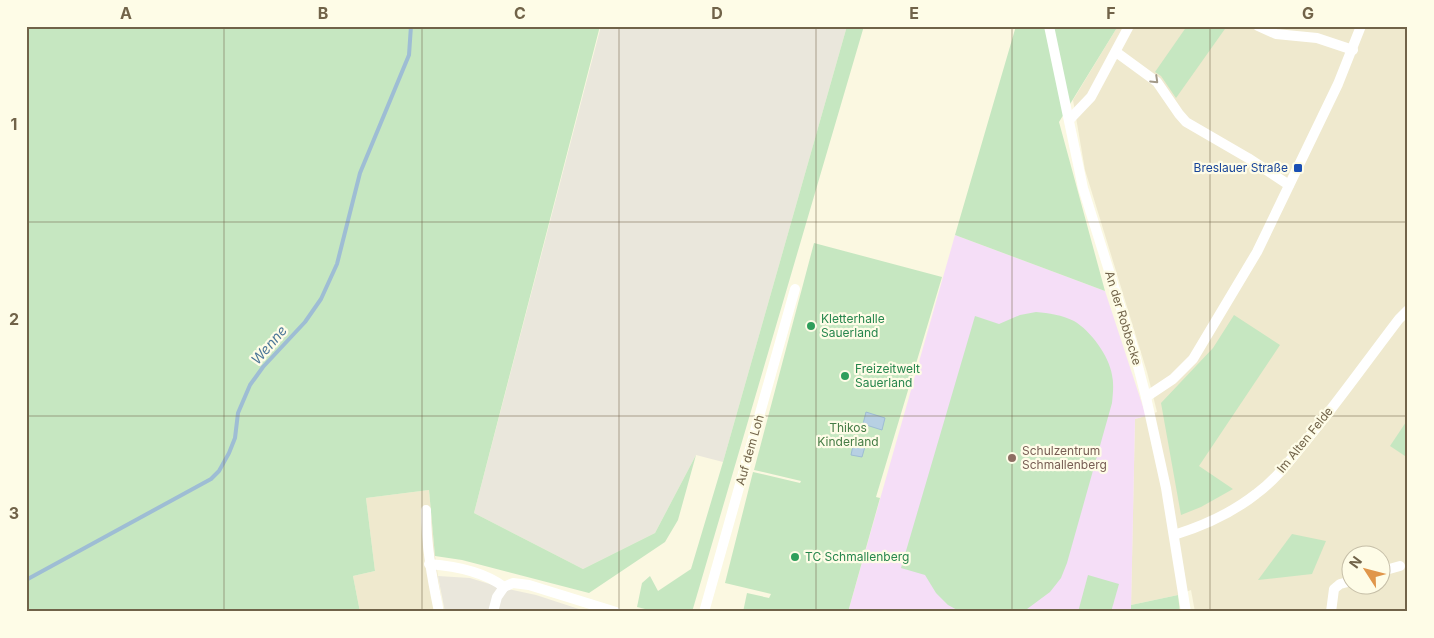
<svg xmlns="http://www.w3.org/2000/svg" width="1434" height="638" font-family="Inter,sans-serif">
<style>
.residential{fill:#efe9ce;fill-rule:evenodd}
.industrial{fill:#eae7dc}
.education{fill:#f5def7}
.green{fill:#c6e7c1}
.water{fill:#b7d0e3;stroke:#9ebdd4}
.lines{fill:none;stroke-linecap:round;stroke-linejoin:round}
.stream{stroke:#9ebdd4;stroke-width:4}
.street{stroke:#fff;stroke-width:10}
.oneway{stroke:#a39a89}
.grid{fill:none;stroke:#716349;stroke-width:1;stroke-opacity:0.55}
.transit-dot{fill:#1a4fb4;stroke:#fefce7;stroke-width:2}
.leisure-dot{fill:#2e9e5b;stroke:#fefce7;stroke-width:2}
.education-dot{fill:#8d6e63;stroke:#fefce7;stroke-width:2}
.labels{text-anchor:middle;stroke-width:4.5;stroke-linejoin:round;paint-order:stroke}
.transit-label{font-size:12px;fill:#164399;stroke:#fefce7;text-anchor:end}
.street-label{font-size:12px;fill:#716349;stroke:#fefce7}
.leisure-label{font-size:12px;fill:#27864d;stroke:#fefce7;text-anchor:start}
.park-label{font-size:12px;fill:#457c45;stroke:#fefce7}
.education-label{font-size:12px;fill:#785e54;stroke:#fefce7;text-anchor:start}
.water-label{font-size:14px;font-style:italic;fill:#4d7798;stroke:#fefce7}
.neatline{fill:none;stroke:#716349;stroke-width:2}
.grid-label{font-size:16px;text-anchor:middle;font-weight:bold;fill:#716349}
</style>
<rect width="100%" height="100%" fill="#fbf8e1"/>
<g class="residential">
<path d="M1118 26H1408V612H1195L1191 590 1178 595 1131 605 1135 419 1157 412 1147 372 1085 170 1073 100ZM1352 556H1382V586H1352Z"/>
<polygon points="429,490 435,556 442,604 445,612 360,612 353,576 375,571 366,498"/>
</g>
<g class="industrial">
<polygon points="601,26 847,26 723,462 696,455 655,533 583,569 474,513"/>
<polygon points="438,576 470,578 499,587 536,595 588,612 445,612"/>
</g>
<polygon class="education" points="955,235 1105,291 1146,416 1135,419 1131,612 848,612"/>
<g class="green">
<polygon points="26,26 600,26 474,513 583,569 655,533 696,455 678,520 665,542 589,593 462,560 435,556 429,490 366,498 375,571 353,576 360,612 26,612"/>
<polygon points="847,26 864,26 692,612 657,612 637,607 642,583 650,576 658,591 691,569 723,462"/>
<polygon points="1016,26 1118,26 1059,122 1105,291 955,235"/>
<polygon points="1187,26 1227,26 1176,98 1161,76 1155,72"/>
<polygon points="814,243 942,277 876,497 880,498 848,612 743,612 747,593 769,598 771,594 725,583 753,472 800,483 801,481 754,470"/>
<path d="M1036 312C1049 313 1062 315 1074 321 1091 331 1109 356 1112 375 1114 384 1113 393 1112 403L1067 563 1061 578 1050 592 1023 612H961L948 605 936 593 925 575 901 568 975 316 999 324 1020 315Z"/>
<polygon points="1234,315 1280,345 1199,466 1233,489 1201,507 1181,515 1161,403 1213,348"/>
<polygon points="1408,419 1408,458 1390,446"/>
<polygon points="1292,534 1326,541 1312,574 1258,580"/>
<polygon points="1088,575 1119,584 1111,612 1078,612"/>
<polygon points="1178,595 1180,612 1131,612 1131,605"/>
</g>
<g class="water">
<polygon points="866,412 885,418 882,430 863,424"/>
<polygon points="854,441 866,443 862,457 851,455"/>
</g>
<g class="lines">
<polyline class="stream" points="26,580 211,479 219,471 229,453 235,438 238,413 250,385 263,367 305,322 321,299 337,264 360,173 409,55 411,26"/>
<g class="street">
<polyline points="1049,26 1083,188 1133,347 1146,397 1166,488 1186,612"/>
<polyline points="1258,26 1276,34 1317,38 1353,50"/>
<polyline points="1116,52 1157,82 1179,114 1186,122 1248,158 1289,185"/>
<polyline points="1070,119 1091,97 1129,26"/>
<polyline points="1146,397 1173,379 1193,359 1257,252 1338,84 1361,26"/>
<path d="M426 510C426 545 432 578 439 612"/>
<path d="M1174 535C1203 526 1232 513 1256 494 1274 481 1287 464 1301 447 1335 406 1366 362 1399 319L1408 310"/>
<path d="M429 564C455 566 483 571 504 587L513 583 529 585 616 612"/>
<polyline points="1382,571 1400,566"/>
<polyline points="493,612 497,597 504,587"/>
<polyline points="704,612 795,289"/>
<polyline points="1331,612 1334,589 1340,584 1352,581"/>
</g>
</g>
<defs><path id="oneway-chevron" d="M-2-3.5L2.5 0L-2 3.5" fill="none" stroke-width="1.6" stroke-linecap="round" stroke-linejoin="round" transform="scale(1.25)"/></defs>
<use class="oneway" href="#oneway-chevron" transform="translate(1155 80) rotate(44)"/>
<path class="grid" d="M224 26V612M422 26V612M619 26V612M816 26V612M1012 26V612M1210 26V612M26 222H1408M26 416H1408"/>
<rect class="transit-dot" x="1293" y="163" width="10" height="10" rx="2.5"/>
<g class="leisure-dot">
<circle cx="811" cy="326" r="5"/>
<circle cx="845" cy="376" r="5"/>
<circle cx="795" cy="557" r="5"/>
</g>
<circle class="education-dot" cx="1012" cy="458" r="5"/>
<g class="labels">
<g class="transit-label">
<text x="1288" y="172">Breslauer Straße</text>
</g>
<g class="street-label">
<text transform="translate(1123 318) rotate(73)" y="4">An der Robbecke</text>
<text transform="translate(1305 440) rotate(-51)" y="4">Im Alten Felde</text>
<text transform="translate(750 450) rotate(-74)" y="4">Auf dem Loh</text>
</g>
<g class="leisure-label">
<text x="821" y="323">Kletterhalle<tspan x="821" dy="14">Sauerland</tspan></text>
<text x="855" y="373">Freizeitwelt<tspan x="855" dy="14">Sauerland</tspan></text>
<text x="805" y="561">TC Schmallenberg</text>
</g>
<g class="park-label">
<text x="848" y="432">Thikos<tspan x="848" dy="14">Kinderland</tspan></text>
</g>
<g class="education-label">
<text x="1022" y="455">Schulzentrum<tspan x="1022" dy="14">Schmallenberg</tspan></text>
</g>
<g class="water-label">
<text transform="translate(269 345) rotate(-49)" y="5">Wenne</text>
</g>
</g>
<rect width="1434" height="638" fill="none" stroke="#fefce7" stroke-width="55"/>
<g transform="translate(1366 570) rotate(306)"><circle r="24" fill="#fefce7" stroke="#c6bfa8"/>
<path d="M0-4L9 19L0 12L-9 19Z" fill="#e0964b"/>
<text y="-8" font-size="14" font-weight="bold" text-anchor="middle" fill="#716349">N</text>
</g>
<rect x="28" y="28" width="1378" height="582" class="neatline"/>
<g class="grid-label">
<text x="126" y="19">A</text>
<text x="323" y="19">B</text>
<text x="520" y="19">C</text>
<text x="717" y="19">D</text>
<text x="914" y="19">E</text>
<text x="1111" y="19">F</text>
<text x="1308" y="19">G</text>
<text x="14" y="130">1</text>
<text x="14" y="325">2</text>
<text x="14" y="519">3</text>
</g>
</svg>
